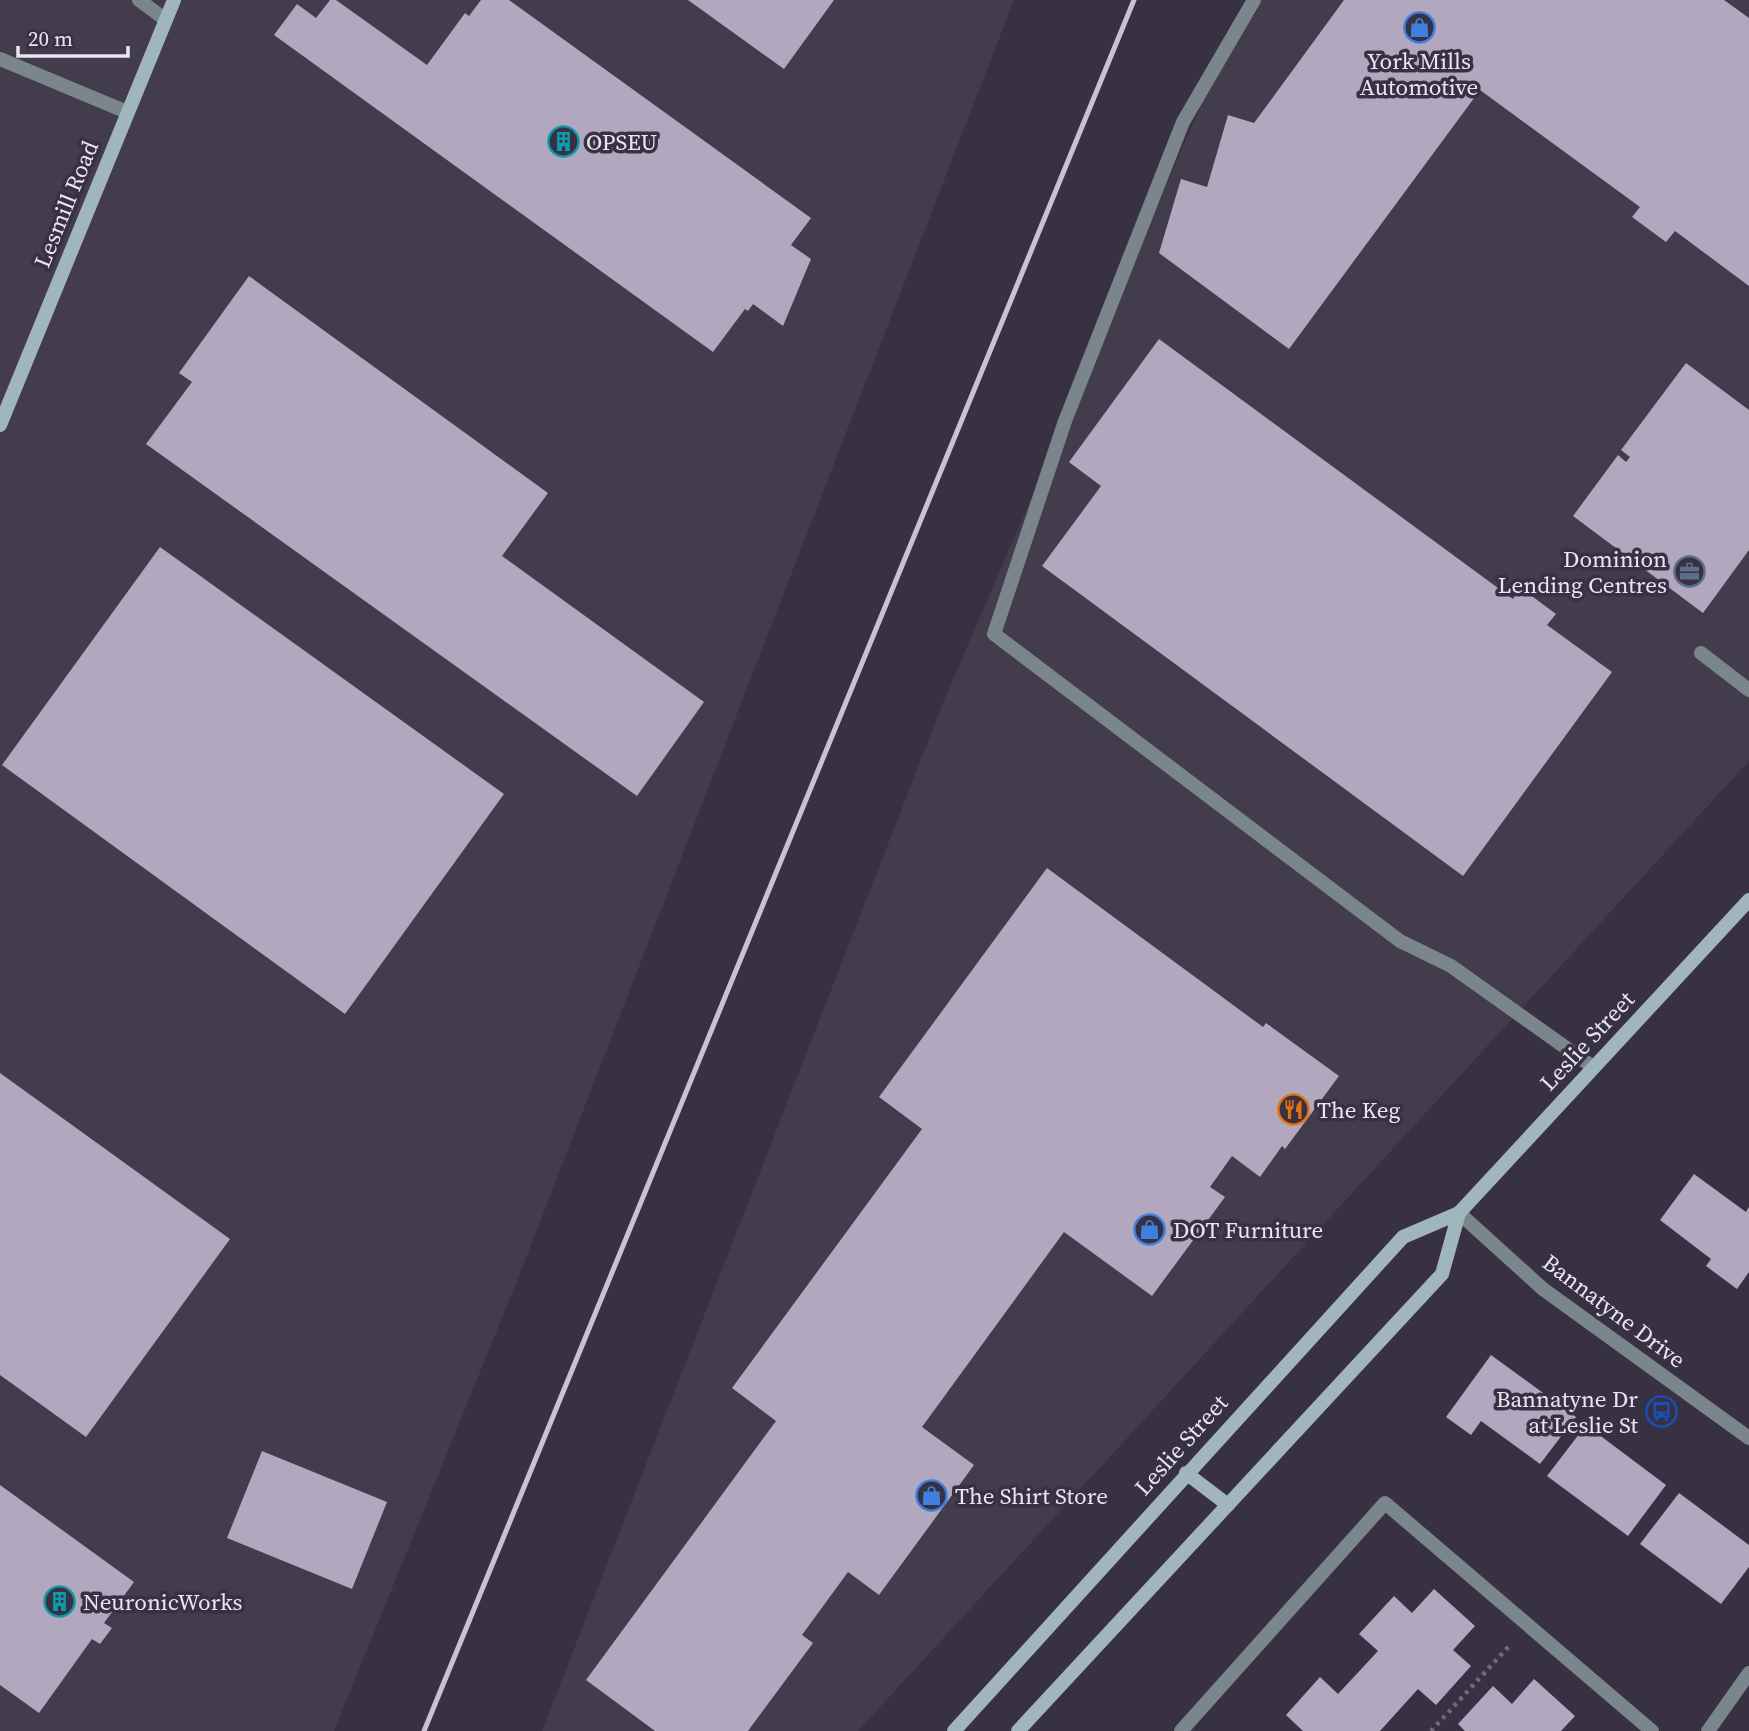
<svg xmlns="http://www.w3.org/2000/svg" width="1749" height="1731" font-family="'Source Serif 4',serif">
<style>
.industrial{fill:#423c4d}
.building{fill:#b1a8c0}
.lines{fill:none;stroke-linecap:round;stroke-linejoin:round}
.path{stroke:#716b7c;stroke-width:4.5;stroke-dasharray:3.5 5;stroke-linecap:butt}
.lane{stroke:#7a868b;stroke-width:14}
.street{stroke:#7a868b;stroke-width:14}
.secondary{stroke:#a1b5bc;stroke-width:14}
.rail{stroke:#c7c3d0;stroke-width:5}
.labels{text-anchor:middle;stroke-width:7;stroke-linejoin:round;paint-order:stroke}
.poi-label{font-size:23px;fill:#e9e5f1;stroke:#383144;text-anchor:start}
.street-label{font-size:23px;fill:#e9e5f1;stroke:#383144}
</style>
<rect width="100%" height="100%" fill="#383144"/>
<g class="industrial">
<polygon points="0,0 1014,0 517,1281 334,1731 0,1731"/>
<polygon points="1246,0 1749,0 1749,761 858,1731 542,1731 945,698"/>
</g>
<g class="building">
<polygon points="330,0 336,0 427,65 465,13 469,16 481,0 509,0 811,218 791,245 811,259 783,326 753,304 748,311 745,309 713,352 274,35 297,4 316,18"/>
<polygon points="688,0 834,0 784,69"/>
<polygon points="1344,0 1724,0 1749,18 1749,286 1675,231 1666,242 1632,217 1640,207 1480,90 1289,349 1159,253 1181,179 1207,187 1228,115 1254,123"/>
<polygon points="249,276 548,493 502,556 704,702 637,796 146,444 192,382 179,373"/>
<polygon points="1159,339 1513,599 1521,588 1556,614 1547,625 1612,672 1463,876 1042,566 1101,486 1069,462"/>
<polygon points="1686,363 1749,410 1749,550 1703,613 1573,516 1618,455 1626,462 1630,457 1621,450"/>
<polygon points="160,547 504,794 345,1014 2,765"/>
<polygon points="1047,868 1263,1027 1266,1023 1339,1076 1285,1149 1282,1146 1260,1177 1232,1156 1210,1187 1225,1197 1152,1296 1064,1232 922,1427 974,1465 879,1595 848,1572 802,1635 813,1643 748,1731 655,1731 586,1680 776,1421 732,1388 922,1129 879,1097"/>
<polygon points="0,1073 230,1239 86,1437 0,1375"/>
<polygon points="1694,1174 1746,1212 1749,1207 1749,1272 1737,1289 1706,1266 1711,1259 1660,1220"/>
<polygon points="1491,1355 1576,1417 1540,1464 1481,1421 1471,1435 1446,1417"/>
<polygon points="1586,1425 1666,1485 1628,1536 1547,1476"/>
<polygon points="262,1451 387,1502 352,1589 227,1538"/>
<polygon points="0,1485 134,1582 104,1623 112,1628 100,1644 92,1639 39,1713 0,1685"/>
<polygon points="1679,1493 1749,1545 1749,1567 1721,1604 1640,1544"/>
<polygon points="1434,1589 1475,1626 1453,1650 1471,1666 1436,1705 1418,1689 1380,1731 1303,1731 1286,1715 1320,1677 1338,1694 1378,1651 1359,1634 1394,1596 1412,1613"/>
<polygon points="1534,1679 1575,1716 1561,1731 1465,1731 1458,1724 1493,1686 1512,1704"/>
</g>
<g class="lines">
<polyline class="path" points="1431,1731 1511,1644"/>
<g class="lane">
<polyline points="139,0 166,20"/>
<polyline points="1254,0 1183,122 1065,421 994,634 1400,941 1451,966 1593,1067"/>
<polyline points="0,59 127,112"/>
<polyline points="1701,653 1749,690"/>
<polyline points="1181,1731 1385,1503 1652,1731"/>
</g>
<g class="street">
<polyline points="1459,1213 1543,1289 1749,1438"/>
<polyline points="1708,1731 1749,1673"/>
</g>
<g class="secondary">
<polyline points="0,425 174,0"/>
<polyline points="1186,1473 1228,1505"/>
<polyline points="954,1731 1403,1237 1459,1213 1749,900"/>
<polyline points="1018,1731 1442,1274 1459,1213"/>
</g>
<polyline class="rail" points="424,1731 1134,0"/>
</g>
<defs>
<symbol id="shop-ring" viewBox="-11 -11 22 22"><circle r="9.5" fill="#383144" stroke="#3f7fe0" stroke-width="1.5"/><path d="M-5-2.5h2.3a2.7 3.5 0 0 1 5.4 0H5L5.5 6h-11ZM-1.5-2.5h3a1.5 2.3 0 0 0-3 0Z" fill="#3f7fe0"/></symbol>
<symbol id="building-ring" viewBox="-11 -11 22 22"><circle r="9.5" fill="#383144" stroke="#0f9aa8" stroke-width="1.5"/><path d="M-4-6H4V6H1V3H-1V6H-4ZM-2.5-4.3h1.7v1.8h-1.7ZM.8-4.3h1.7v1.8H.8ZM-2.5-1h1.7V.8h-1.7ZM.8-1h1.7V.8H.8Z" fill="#0f9aa8"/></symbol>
<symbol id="office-ring" viewBox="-11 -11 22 22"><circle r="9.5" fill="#383144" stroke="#5c6f8a" stroke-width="1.5"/><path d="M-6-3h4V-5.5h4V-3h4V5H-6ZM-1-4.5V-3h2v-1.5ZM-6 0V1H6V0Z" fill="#5c6f8a"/></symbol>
<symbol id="restaurant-ring" viewBox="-11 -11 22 22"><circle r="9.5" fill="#383144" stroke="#e8710a" stroke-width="1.5"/><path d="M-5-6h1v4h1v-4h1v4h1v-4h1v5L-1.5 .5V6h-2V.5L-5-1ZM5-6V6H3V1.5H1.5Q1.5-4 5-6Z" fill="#e8710a"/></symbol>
<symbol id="bus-ring" viewBox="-11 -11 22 22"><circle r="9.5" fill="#383144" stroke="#1a4fb4" stroke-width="1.5"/><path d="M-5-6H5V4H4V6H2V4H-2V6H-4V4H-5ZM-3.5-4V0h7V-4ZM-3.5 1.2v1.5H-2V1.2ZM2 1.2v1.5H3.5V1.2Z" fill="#1a4fb4"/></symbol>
</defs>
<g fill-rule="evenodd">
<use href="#shop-ring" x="1402" y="10" width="35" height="35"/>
<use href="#building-ring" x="546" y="124" width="35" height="35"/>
<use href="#office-ring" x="1672" y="554" width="35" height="35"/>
<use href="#restaurant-ring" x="1276" y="1092" width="35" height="35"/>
<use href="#shop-ring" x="1132" y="1212" width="35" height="35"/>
<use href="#bus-ring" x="1644" y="1394" width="35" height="35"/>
<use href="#shop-ring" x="914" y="1478" width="35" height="35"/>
<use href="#building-ring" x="42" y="1584" width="35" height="35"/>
</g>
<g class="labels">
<g class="poi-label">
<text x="1419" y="69" text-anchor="middle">York Mills<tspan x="1419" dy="26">Automotive</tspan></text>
<text x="586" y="150">OPSEU</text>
<text x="1667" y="567" text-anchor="end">Dominion<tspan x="1667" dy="26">Lending Centres</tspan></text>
<text x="1317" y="1118">The Keg</text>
<text x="1173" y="1238">DOT Furniture</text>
<text x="1638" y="1407" text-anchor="end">Bannatyne Dr<tspan x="1638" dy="26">at Leslie St</tspan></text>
<text x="955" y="1504">The Shirt Store</text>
<text x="83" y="1610">NeuronicWorks</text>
</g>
<g class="street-label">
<text transform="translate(66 204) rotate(-68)" y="8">Lesmill Road</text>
<text transform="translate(1587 1041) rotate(-47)" y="8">Leslie Street</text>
<text transform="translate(1614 1311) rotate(37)" y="8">Bannatyne Drive</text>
<text transform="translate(1181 1445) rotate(-48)" y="8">Leslie Street</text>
</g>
</g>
<path d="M18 46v10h110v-10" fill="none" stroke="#e9e5f1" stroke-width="3.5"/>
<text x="28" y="46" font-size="21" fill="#e9e5f1" stroke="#383144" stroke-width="5" paint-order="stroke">20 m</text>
</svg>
